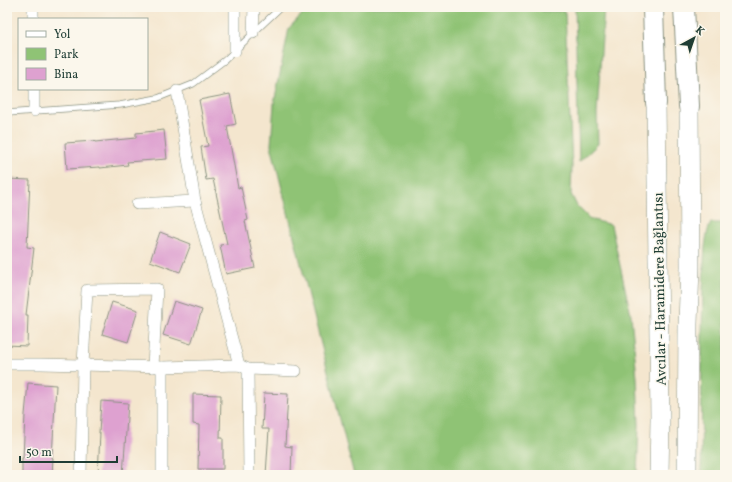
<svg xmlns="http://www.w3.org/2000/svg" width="732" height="482" font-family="Vollkorn,serif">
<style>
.green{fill:#8fc375;stroke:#578054}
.building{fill:#dea1d0}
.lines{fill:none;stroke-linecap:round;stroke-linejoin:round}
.service-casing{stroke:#8a9281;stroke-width:7}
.minor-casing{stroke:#8a9281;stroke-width:12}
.trunk-casing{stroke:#8a9281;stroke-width:20}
.motorway-casing{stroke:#8a9281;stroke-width:22}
.service{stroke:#fff;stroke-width:5.5}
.minor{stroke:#fff;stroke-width:11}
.trunk{stroke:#fff;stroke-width:19}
.motorway{stroke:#fff;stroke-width:20}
.labels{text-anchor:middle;stroke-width:3;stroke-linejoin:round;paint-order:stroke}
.street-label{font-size:14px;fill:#1f3d34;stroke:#fbf7ec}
</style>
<rect width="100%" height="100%" fill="#fbf7ec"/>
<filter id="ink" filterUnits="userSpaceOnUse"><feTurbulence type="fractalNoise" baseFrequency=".025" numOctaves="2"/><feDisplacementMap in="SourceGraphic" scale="8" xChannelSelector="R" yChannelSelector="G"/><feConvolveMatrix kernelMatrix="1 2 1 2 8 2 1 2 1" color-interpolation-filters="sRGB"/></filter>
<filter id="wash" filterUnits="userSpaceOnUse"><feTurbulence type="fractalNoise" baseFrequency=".012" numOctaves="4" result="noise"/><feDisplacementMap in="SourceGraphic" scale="16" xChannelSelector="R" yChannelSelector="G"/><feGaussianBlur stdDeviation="0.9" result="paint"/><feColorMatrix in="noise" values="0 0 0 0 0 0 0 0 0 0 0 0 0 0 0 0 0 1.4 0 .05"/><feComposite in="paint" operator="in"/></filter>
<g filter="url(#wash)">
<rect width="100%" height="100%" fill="#f4e6ce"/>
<g class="green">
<polygon points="309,7 542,7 542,11 565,11 572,166 571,194 577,206 590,219 611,225 631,315 637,378 639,425 637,475 354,475 271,145 274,104 289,28"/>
<polygon points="575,7 581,9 582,7 604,7 597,114 598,144 579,162"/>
<path d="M711 223H725V475H701C702 413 701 351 703 289 704 273 703 236 711 223Z"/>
</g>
<g id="blocks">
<g class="building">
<polygon points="230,94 236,124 227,126 238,188 241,187 248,220 245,221 255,268 226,274 220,245 227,244 213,179 206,180 201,147 208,146 199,100"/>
<polygon points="164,130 167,159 127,162 128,165 100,168 100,167 67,169 65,143 94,141 95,142 136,138 136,133"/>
<polygon points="7,179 30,180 27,247 34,248 26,315 28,315 27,346 7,345"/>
<polygon points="160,232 191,244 180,272 150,261"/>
<polygon points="174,301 202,310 191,344 163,335"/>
<polygon points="112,302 138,310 128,342 102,334"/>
<polygon points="28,383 56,385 52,458 53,458 52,475 22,475 22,458 23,458 25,415"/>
<polygon points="264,393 288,394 285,446 292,447 291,475 266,475 269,429 262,429"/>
<polygon points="193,394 221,395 220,438 223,438 223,469 198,469 199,425 193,424"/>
<polygon points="101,401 128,403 123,475 98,475 100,433 99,433"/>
</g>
</g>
</g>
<g filter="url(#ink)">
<use href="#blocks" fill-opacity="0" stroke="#8a9281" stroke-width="1"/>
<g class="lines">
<defs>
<polyline id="service" points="7,113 120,105 158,98 193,84 225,60 281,7"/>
<g id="minor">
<polyline points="33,7 33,19"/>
<polyline points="253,33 254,7"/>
<polyline points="235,51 235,7"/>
<polyline points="34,89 34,111"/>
<polyline points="195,201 239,365"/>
<polyline points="137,204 195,201 177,91"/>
<polyline points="7,364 41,364 162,367 239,365 248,369 296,371"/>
<polyline points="248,369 249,475"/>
<polyline points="81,475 83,365 87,290 157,289 153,367"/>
<polyline points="162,475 162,367"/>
</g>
<g id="trunk">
<polyline points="656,103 660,419 659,475"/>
<polyline points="687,475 688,324 690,267 689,106"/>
</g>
<g id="motorway">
<polyline points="653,7 656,103"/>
<polyline points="684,7 689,106"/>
</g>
</defs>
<use href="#service" class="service-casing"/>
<use href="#minor" class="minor-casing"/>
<use href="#trunk" class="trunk-casing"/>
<use href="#motorway" class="motorway-casing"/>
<use href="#service" class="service"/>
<use href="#minor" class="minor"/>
<use href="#trunk" class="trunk"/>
<use href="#motorway" class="motorway"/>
</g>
</g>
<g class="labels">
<g class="street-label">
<text transform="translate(659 289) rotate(-91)" y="5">Avcılar - Haramidere Bağlantısı</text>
</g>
</g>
<rect width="732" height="482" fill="none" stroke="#fbf7ec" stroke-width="24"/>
<rect x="18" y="18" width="130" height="72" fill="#fbf7ec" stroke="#a3ada2"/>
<rect x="26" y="31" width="20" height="6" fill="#ffffff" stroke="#a3ada2"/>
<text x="54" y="38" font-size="12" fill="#1f3d34">Yol</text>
<rect x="26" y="48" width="20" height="12" fill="#8fc375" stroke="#a3ada2"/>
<text x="54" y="58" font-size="12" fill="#1f3d34">Park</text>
<rect x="26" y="68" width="20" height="12" fill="#dea1d0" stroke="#a3ada2"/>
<text x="54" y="78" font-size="12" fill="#1f3d34">Bina</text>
<g transform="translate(694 38) rotate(40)" stroke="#fbf7ec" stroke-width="3" paint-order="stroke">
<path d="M0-3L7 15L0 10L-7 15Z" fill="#1f3d34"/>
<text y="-6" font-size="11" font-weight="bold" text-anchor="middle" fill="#1f3d34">K</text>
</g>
<path d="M20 456v6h97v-6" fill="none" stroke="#1f3d34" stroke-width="2"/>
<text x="26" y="456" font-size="12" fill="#1f3d34" stroke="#fbf7ec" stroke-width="3" paint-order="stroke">50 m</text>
</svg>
